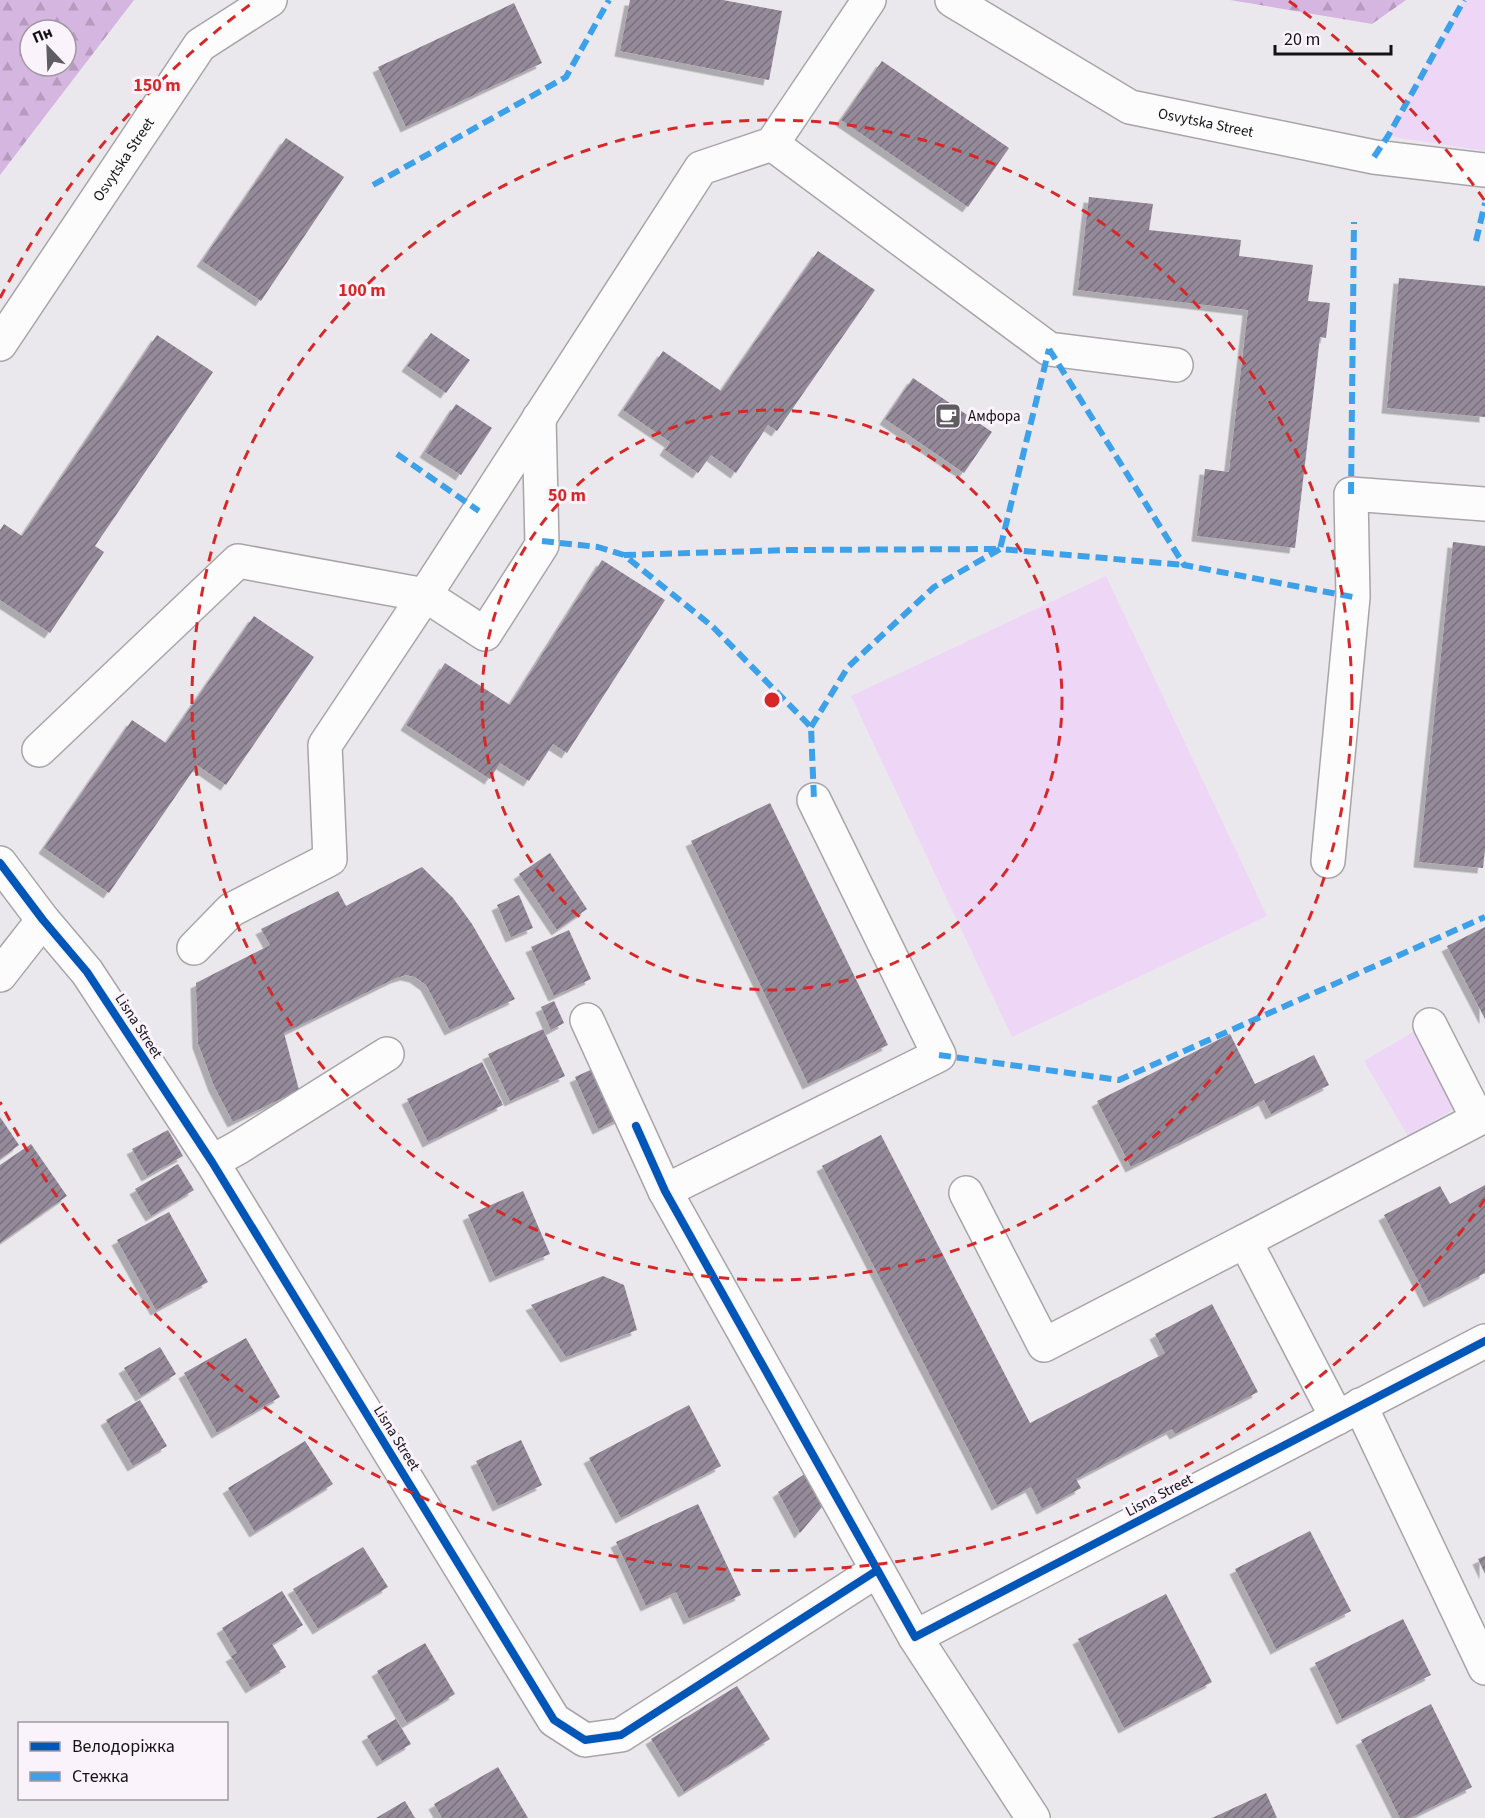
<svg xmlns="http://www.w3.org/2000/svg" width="1485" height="1818" font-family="'Source Sans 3',sans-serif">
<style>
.green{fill:#eed6f6}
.forest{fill:url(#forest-firs);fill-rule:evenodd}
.building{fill:url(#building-hatch);filter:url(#shadow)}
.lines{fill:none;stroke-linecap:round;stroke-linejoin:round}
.minor-casing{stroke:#a8a5a9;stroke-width:36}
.minor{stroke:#fcfcfc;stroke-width:33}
.quiet{stroke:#3da1ea;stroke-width:6;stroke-dasharray:12 6;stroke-linecap:butt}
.cycleway-casing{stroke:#faf3fc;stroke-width:11}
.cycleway{stroke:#0057b8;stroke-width:8}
.ring{fill:none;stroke:#d62828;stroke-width:3;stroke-dasharray:10 8}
.labels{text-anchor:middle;stroke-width:6;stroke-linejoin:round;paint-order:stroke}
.street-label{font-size:15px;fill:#141215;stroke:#faf3fc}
.poi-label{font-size:15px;fill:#141215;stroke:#faf3fc;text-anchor:start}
.centre{fill:#d62828;stroke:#faf3fc;stroke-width:3}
.ring-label{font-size:18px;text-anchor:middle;font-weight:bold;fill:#d62828;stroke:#faf3fc;stroke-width:6;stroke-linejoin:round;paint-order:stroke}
</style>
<defs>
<pattern id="forest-firs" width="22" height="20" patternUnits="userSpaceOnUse" patternTransform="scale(1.5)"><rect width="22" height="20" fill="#d5b6e0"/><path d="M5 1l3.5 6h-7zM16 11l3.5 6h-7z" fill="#b69bbf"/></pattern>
<pattern id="building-hatch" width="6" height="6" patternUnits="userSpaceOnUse" patternTransform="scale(1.5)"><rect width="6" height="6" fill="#958a99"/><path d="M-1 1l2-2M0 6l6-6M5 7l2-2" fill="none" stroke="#786f7c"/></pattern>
<filter id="shadow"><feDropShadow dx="-5.5" dy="5.5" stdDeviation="0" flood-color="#0004"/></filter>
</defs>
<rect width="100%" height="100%" fill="#ebe8ed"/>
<g class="green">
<polygon points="1464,0 1485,0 1485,151 1388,136"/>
<polygon points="1106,576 1267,916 1012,1037 851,696"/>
<polygon points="1420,1028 1464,1103 1408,1136 1364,1061"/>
</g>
<g class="forest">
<path d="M0 0H134L0 175ZM30 30H66V66H30Z"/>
<polygon points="1230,0 1406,0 1372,24"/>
</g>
<g class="building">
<polygon points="630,0 723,0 782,11 769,80 620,51"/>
<polygon points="514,3 542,63 406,127 378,67"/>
<polygon points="882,61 1009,148 968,207 841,120"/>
<polygon points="286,138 344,177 261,301 202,261"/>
<polygon points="1089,197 1153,204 1149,230 1241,240 1239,256 1313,265 1308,301 1330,303 1326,338 1320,337 1295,548 1197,536 1205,469 1229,472 1248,310 1078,290"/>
<polygon points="818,251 875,290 777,431 768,425 736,473 711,455 698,473 665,450 670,442 623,410 663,351 721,391"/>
<polygon points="1399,278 1485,286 1485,417 1387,408"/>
<polygon points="431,333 470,360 446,393 407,366"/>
<polygon points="157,335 213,372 95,546 104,552 50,633 0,600 0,530 4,524 22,536"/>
<polygon points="913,378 992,432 964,473 885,419"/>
<polygon points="456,404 492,428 461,475 425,452"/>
<polygon points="1453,542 1485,546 1485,850 1483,868 1419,862"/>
<polygon points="602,560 665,600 567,753 553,744 529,781 500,763 490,779 406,725 445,663 510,705"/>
<polygon points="254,616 314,657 226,785 197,765 109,893 44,848 132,720 166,743"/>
<polygon points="770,803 888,1045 808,1084 691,841"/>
<polygon points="550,853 587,909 557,930 519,874"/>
<polygon points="422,867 453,898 472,924 515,999 450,1030 426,985 415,977 406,975 396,978 284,1033 299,1090 233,1122 214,1086 198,1043 196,983 270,945 261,929 338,891 346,906"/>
<polygon points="519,895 533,928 511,937 497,905"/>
<polygon points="1485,927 1485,1019 1447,946"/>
<polygon points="569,930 591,979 554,996 531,947"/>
<polygon points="554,1001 564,1023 551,1030 541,1007"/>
<polygon points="543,1029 565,1076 510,1101 488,1054"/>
<polygon points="1230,1034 1255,1084 1314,1055 1329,1085 1271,1114 1264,1100 1131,1167 1097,1101"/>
<polygon points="482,1062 503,1105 428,1142 407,1099"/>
<polygon points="599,1066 623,1117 598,1129 575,1077"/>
<polygon points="0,1117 19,1145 0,1159"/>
<polygon points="168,1130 183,1156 147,1176 132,1149"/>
<polygon points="881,1135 1030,1423 1165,1353 1155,1334 1212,1304 1258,1392 1175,1434 1172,1429 1076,1479 1081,1488 1042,1509 1031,1487 997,1505 822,1166"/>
<polygon points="31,1144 67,1196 0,1243 0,1165"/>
<polygon points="178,1164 194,1190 151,1216 135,1189"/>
<polygon points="1485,1185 1485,1273 1429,1302 1384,1215 1440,1186 1450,1204"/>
<polygon points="523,1191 550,1254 495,1277 468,1215"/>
<polygon points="169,1212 208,1282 156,1310 117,1240"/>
<polygon points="603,1276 624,1285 637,1330 566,1357 531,1305"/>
<polygon points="246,1338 280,1397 217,1433 184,1373"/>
<polygon points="160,1347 176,1374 141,1396 124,1368"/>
<polygon points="140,1400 167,1446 133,1466 106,1420"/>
<polygon points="689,1405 721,1466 621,1518 589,1458"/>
<polygon points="521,1440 542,1485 498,1506 476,1461"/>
<polygon points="305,1441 333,1484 255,1532 228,1488"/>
<polygon points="806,1473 822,1507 800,1533 778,1492"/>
<polygon points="698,1504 741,1595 689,1619 676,1592 646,1606 616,1542"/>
<polygon points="1310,1531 1351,1611 1276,1649 1235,1569"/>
<polygon points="363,1547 388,1587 318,1629 293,1589"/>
<polygon points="1485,1556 1485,1574 1478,1559"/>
<polygon points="282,1591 303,1625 272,1644 286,1667 251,1688 231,1656 237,1653 222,1628"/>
<polygon points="1166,1594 1212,1682 1124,1728 1078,1639"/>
<polygon points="1403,1619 1431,1675 1342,1719 1315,1663"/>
<polygon points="425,1643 455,1694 407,1723 377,1671"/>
<polygon points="737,1686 770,1739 684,1792 651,1739"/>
<polygon points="1431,1704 1472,1787 1410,1818 1400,1818 1361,1740"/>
<polygon points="396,1719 411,1744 382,1761 367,1736"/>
<polygon points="498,1767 528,1818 442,1818 434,1804"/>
<polygon points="1266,1793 1277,1818 1212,1818"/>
<polygon points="405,1801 415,1818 376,1818"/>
</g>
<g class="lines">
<defs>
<g id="minor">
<path id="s1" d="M952 0 1130 107 1374 157 1485 170"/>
<polyline points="772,144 1049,349 1176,365"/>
<path id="s2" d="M0 344 200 45 270 0"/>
<polyline points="39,750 238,561 425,595 485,634 542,545 539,418"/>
<polyline points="1328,861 1353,597 1351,494 1485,504"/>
<polyline points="0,863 43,920 87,972 212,1162 554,1720 585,1740 621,1735 876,1571"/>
<polyline points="194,948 231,910 330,859 325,745 425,595 701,168 772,144 869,0"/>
<polyline points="0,975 43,920"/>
<polyline points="587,1020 665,1191 915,1637 1485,1341"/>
<polyline points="212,1162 239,1147 387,1054"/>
<polyline points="665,1191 939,1055 814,800"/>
<polyline points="966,1193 1044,1345 1245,1241 1337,1418"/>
<polyline points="1245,1241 1478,1119 1430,1025"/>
<polyline points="1360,1405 1485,1668"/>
<polyline points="915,1637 1033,1818"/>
</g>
</defs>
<use href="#minor" class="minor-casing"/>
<use href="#minor" class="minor"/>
<g class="quiet">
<polyline points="1374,157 1388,136 1464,0"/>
<polyline points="373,185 566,77 609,0"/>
<polyline points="1476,241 1485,203"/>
<polyline points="1049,349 1184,565 1353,597"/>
<polyline points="397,454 479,511"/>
<polyline points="1351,494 1354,222"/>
<polyline points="542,541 598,547 624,555 713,627 811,727 814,800"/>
<polyline points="624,555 790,550 1000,549 1049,349"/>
<polyline points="811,727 848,667 934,587 1000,549 1184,565"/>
<polyline points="939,1055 1119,1080 1485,917"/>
</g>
<defs>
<g id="cycleway">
<polyline points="0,863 43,920 87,972 212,1162 554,1720 585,1740 621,1735 876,1571"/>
<polyline points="636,1126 665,1191 915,1637 1485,1341"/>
</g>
</defs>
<use href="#cycleway" class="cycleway-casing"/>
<use href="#cycleway" class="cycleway"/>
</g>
<g class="ring">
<circle cx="772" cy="700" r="290"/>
<circle cx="772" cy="700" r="580"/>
<path d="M1485 1199A870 870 0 0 1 0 1102M0 298A870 870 0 0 1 255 1M1289 1A870 870 0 0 1 1485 201"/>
</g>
<defs>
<symbol id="cafe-square" viewBox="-11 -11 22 22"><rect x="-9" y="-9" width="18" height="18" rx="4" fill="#5f5d61" stroke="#faf3fc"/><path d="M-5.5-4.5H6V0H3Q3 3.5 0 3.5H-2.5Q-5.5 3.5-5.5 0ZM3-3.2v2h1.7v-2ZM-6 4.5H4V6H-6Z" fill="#fff"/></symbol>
</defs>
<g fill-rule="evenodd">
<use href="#cafe-square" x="933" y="401" width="30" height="30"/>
</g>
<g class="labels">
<g class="street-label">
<text dy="5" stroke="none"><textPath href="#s1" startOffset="285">Osvytska Street</textPath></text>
<text dy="5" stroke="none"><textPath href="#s2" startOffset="222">Osvytska Street</textPath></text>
<text transform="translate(139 1026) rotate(57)" y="5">Lisna Street</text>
<text transform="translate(397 1438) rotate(58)" y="5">Lisna Street</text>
<text transform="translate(1159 1495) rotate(-28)" y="5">Lisna Street</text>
</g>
<g class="poi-label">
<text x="968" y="421">Амфора</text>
</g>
</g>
<circle cx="772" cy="700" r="9" class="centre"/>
<g class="ring-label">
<text x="157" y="91">150 m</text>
<text x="362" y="296">100 m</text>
<text x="567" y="501">50 m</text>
</g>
<rect x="18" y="1722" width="210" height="78" fill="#faf3fc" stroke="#9e99a0" stroke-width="1.5"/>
<rect x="30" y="1742" width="30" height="9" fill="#0057b8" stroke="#9e99a0" stroke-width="1.5"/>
<text x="72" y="1752" font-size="18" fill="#141215">Велодоріжка</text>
<rect x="30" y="1772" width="30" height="9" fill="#3da1ea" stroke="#9e99a0" stroke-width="1.5"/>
<text x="72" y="1782" font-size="18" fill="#141215">Стежка</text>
<g transform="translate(48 48) rotate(337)"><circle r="28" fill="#faf3fc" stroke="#9e99a0" stroke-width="1.5"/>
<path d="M0-4.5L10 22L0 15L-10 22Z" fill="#5f5d61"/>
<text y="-9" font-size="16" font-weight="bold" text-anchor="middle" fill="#141215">Пн</text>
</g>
<path d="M1275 45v9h116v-9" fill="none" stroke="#141215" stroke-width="3"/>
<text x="1284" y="45" font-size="18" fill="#141215" stroke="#faf3fc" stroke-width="4.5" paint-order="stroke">20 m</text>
</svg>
